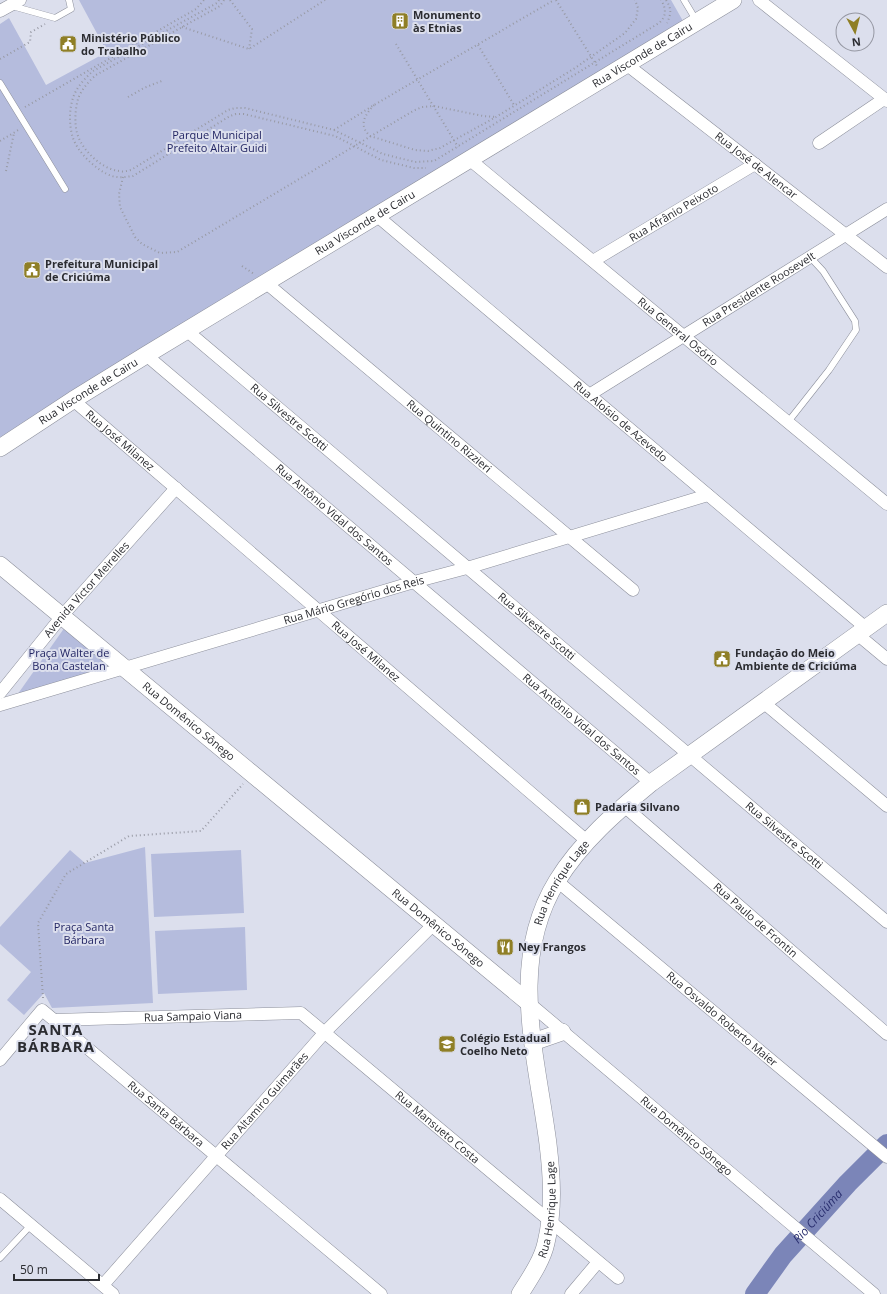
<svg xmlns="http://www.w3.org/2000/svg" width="887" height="1294" font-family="'Open Sans',sans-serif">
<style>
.green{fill:#b5bcdd}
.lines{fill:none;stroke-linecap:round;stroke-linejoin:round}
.river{stroke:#7b85b8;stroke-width:20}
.lane-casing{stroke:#8c8f9b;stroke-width:7}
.street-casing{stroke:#8c8f9b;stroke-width:13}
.secondary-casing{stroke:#8c8f9b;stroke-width:18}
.path{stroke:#989aa5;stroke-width:2;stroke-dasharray:1 3;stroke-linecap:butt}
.lane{stroke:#fff;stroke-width:6}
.street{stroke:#fff;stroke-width:12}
.secondary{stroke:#fff;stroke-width:17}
.labels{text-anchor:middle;stroke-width:4;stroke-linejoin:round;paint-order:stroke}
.poi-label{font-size:11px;font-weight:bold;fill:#2b2c31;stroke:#dcdfed;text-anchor:start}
.street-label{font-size:11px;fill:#2b2c31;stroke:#dcdfed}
.park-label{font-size:11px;fill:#232664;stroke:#dcdfed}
.water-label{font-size:12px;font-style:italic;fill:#2b3070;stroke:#dcdfed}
.district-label{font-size:15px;font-weight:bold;letter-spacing:1px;fill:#2b2c31;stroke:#dcdfed}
</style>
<rect width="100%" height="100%" fill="#dcdfed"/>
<g class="green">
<polygon points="79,0 671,0 683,21 0,439 0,24 9,18 46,85 107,52"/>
<polygon points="65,627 113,669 15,698"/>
<polygon points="145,847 153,1003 52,1008 44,993 24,1015 7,1000 31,972 0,944 0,927 70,850 85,863"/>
<polygon points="241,850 244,913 154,917 151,854"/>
<polygon points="245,927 247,990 158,994 155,931"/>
</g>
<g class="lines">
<path class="river" id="s1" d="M755 1294 783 1255 848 1183 887 1144"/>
<defs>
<g id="lane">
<polyline points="684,0 696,20"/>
<polyline points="12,6 55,18 71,9 69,0"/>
<polyline points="0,83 65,189"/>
<polyline points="788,422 829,370 856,330 855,321 823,271 810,257"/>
<polyline points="0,1258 31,1225"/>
</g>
<g id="street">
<polyline points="759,0 887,101"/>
<polyline points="0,11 20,0"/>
<path id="s2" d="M626 64 887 267"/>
<polyline points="819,143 884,99"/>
<path id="s3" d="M469 159 887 504"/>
<path id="s4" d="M376 215 866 628"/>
<path id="s5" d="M593 261 755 164"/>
<path id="s6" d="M265 282 633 590"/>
<path id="s7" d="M186 330 887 922"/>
<path id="s8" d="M146 355 651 783"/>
<path id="s9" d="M589 395 887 209"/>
<path id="s10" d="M73 400 587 841"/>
<polyline points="857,634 887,659"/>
<path id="s11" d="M0 693 62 616 176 488"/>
<polyline points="763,702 887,806"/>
<path id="s12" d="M0 705 414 582 467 568 708 495"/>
<path id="s13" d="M624 806 887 1034"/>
<path id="s14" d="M557 881 887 1157"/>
<path id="s15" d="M529 1003 874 1294"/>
<path id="s16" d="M54 1020 301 1013 618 1278"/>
<path id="s17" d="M0 1060 42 1010 381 1294"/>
<polyline points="0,1199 113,1294"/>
<path id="s18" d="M103 1285 325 1032 434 924"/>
<polyline points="571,1294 598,1262"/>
</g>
<g id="secondary">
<path id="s19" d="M0 448 73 400 146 355 733 0"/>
<path id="s20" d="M0 565 529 1003"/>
<polyline points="533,1042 562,1032"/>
<path id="s21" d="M520 1294C530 1278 542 1261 546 1243 554 1210 552 1177 548 1144 537 1057 507 962 557 881 581 842 616 812 651 783L887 613"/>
</g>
</defs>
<use href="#lane" class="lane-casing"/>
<use href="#street" class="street-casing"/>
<use href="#secondary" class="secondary-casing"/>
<g class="path">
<path d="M219 0 217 3 93 71C85 78 76 88 73 98 69 110 69 126 73 138 78 153 97 171 112 176 118 178 126 177 133 176L230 116 236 114H244L335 136 381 160 414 168H426"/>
<path d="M224 0 220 6 96 75C89 81 81 90 78 99 75 110 74 125 78 136 84 152 102 169 119 171 123 172 127 171 131 170L228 110 235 108H245L334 130 383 154 415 162 434 161 659 23C667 16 666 8 661 0"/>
<polyline points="230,0 252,29 249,49"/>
<polyline points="556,0 597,66"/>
<path d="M666 0C672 9 671 14 667 23"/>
<polyline points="182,27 249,49 325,0"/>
<polyline points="396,44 458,147"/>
<polyline points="478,45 514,105"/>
<polyline points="0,59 30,42 31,32 45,24"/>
<polyline points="128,97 144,88 164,80"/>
<path d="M374 105C365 115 358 125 370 136L415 150 428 151 440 148 496 117 575 68 625 33 636 19 638 8 635 0"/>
<polyline points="25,107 196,9 204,0"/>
<polyline points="334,130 374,105 554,0"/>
<polyline points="0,141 20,129"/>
<polyline points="6,171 14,133"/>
<polyline points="123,177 119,194 120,207 135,237 142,244 160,253 177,252 413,111 422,107 434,106 483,116 496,117"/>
<polyline points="242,266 254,274"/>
<polyline points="43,998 38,923 66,874 129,836 201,831 243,784"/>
</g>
<use href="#lane" class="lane"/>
<use href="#street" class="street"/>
<use href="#secondary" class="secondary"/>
</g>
<defs>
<symbol id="building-square" viewBox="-11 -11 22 22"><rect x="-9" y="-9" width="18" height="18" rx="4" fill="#8f7f26" stroke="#dcdfed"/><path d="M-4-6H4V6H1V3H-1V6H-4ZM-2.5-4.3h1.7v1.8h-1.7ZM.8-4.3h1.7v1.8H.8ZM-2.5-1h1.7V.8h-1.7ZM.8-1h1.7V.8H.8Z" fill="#fff"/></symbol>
<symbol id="civic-square" viewBox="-11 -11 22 22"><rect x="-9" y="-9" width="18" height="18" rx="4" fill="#8f7f26" stroke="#dcdfed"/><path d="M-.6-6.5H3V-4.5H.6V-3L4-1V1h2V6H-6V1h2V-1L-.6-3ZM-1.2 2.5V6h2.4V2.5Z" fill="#fff"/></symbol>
<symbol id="shop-square" viewBox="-11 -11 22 22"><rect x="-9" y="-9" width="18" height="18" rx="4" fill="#8f7f26" stroke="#dcdfed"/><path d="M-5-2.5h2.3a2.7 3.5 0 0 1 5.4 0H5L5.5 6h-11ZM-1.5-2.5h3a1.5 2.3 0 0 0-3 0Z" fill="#fff"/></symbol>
<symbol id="restaurant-square" viewBox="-11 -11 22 22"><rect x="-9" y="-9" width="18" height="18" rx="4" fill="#8f7f26" stroke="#dcdfed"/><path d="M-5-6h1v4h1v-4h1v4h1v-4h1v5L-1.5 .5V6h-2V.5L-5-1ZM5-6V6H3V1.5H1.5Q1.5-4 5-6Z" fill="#fff"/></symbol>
<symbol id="school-square" viewBox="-11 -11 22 22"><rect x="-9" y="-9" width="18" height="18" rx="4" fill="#8f7f26" stroke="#dcdfed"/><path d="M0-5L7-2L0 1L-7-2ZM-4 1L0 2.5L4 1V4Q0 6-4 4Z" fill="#fff"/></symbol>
</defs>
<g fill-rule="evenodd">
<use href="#building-square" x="390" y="11" width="20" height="20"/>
<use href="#civic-square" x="58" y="34" width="20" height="20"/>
<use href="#civic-square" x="22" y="260" width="20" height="20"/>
<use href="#civic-square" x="712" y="649" width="20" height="20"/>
<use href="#shop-square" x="572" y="797" width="20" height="20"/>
<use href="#restaurant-square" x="495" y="937" width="20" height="20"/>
<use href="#school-square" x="437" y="1034" width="20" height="20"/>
</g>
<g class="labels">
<g class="poi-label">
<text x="413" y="19">Monumento<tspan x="413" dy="13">às Etnias</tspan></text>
<text x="81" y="42">Ministério Público<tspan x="81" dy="13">do Trabalho</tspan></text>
<text x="45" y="268">Prefeitura Municipal<tspan x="45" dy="13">de Criciúma</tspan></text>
<text x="735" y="657">Fundação do Meio<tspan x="735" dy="13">Ambiente de Criciúma</tspan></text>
<text x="595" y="811">Padaria Silvano</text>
<text x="518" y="951">Ney Frangos</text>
<text x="460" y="1042">Colégio Estadual<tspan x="460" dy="13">Coelho Neto</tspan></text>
</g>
<g class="street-label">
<text dy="4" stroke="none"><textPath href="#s19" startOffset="753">Rua Visconde de Cairu</textPath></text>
<text dy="4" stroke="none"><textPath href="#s2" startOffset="165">Rua José de Alencar</textPath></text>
<text dy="4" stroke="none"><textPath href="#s5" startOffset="94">Rua Afrânio Peixoto</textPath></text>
<text dy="4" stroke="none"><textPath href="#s19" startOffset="429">Rua Visconde de Cairu</textPath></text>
<text dy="4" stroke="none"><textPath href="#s9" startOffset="200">Rua Presidente Roosevelt</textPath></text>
<text dy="4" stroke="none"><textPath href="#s3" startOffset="271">Rua General Osório</textPath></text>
<text dy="4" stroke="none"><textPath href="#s19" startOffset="105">Rua Visconde de Cairu</textPath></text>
<text dy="4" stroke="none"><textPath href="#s7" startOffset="135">Rua Silvestre Scotti</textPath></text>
<text dy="4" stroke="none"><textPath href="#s4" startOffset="320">Rua Aloísio de Azevedo</textPath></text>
<text dy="4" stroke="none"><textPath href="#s6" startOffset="240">Rua Quintino Rizzieri</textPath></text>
<text dy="4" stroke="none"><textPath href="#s10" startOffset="62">Rua José Milanez</textPath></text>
<text dy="4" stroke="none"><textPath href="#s8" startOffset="247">Rua Antônio Vidal dos Santos</textPath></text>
<text dy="4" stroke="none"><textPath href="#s11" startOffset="135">Avenida Victor Meirelles</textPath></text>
<text dy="4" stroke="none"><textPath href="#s12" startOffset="369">Rua Mário Gregório dos Reis</textPath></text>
<text dy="4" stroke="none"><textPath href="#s7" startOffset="459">Rua Silvestre Scotti</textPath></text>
<text dy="4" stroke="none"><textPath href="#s10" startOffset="386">Rua José Milanez</textPath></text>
<text dy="4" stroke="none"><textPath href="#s20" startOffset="245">Rua Domênico Sônego</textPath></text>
<text dy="4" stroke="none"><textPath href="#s8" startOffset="571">Rua Antônio Vidal dos Santos</textPath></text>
<text dy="4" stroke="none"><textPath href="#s7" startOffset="783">Rua Silvestre Scotti</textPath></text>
<text dy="4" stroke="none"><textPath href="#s21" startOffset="427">Rua Henrique Lage</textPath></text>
<text dy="4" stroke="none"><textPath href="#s13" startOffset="174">Rua Paulo de Frontin</textPath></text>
<text dy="4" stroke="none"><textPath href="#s20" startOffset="569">Rua Domênico Sônego</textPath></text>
<text dy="4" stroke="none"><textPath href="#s16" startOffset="139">Rua Sampaio Viana</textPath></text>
<text dy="4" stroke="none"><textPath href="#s14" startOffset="215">Rua Osvaldo Roberto Maier</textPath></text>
<text dy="4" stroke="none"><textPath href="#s18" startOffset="245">Rua Altamiro Guimarães</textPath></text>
<text dy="4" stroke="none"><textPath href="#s17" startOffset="227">Rua Santa Bárbara</textPath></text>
<text dy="4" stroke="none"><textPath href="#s16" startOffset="425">Rua Mansueto Costa</textPath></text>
<text dy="4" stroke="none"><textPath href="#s15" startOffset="206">Rua Domênico Sônego</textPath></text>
<text dy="4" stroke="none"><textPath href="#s21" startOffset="91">Rua Henrique Lage</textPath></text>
</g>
<g class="park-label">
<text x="217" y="139">Parque Municipal<tspan x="217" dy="13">Prefeito Altair Guidi</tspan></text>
<text x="69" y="657">Praça Walter de<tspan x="69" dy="13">Bona Castelan</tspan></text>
<text x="84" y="931">Praça Santa<tspan x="84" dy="13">Bárbara</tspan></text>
</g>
<g class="water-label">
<text dy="4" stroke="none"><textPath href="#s1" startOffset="100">Rio Criciúma</textPath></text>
</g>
<g class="district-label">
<text x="56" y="1035">SANTA<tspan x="56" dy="17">BÁRBARA</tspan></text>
</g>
</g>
<g transform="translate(855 32) rotate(173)"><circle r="19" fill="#dcdfed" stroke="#9597a2"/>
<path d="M0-3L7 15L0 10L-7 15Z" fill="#8f7f26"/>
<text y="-6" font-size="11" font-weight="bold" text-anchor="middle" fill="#2b2c31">N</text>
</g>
<path d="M14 1274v6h85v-6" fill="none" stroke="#2b2c31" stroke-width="2"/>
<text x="20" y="1274" font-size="12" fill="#2b2c31" stroke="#dcdfed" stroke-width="3" paint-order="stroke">50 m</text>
</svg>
